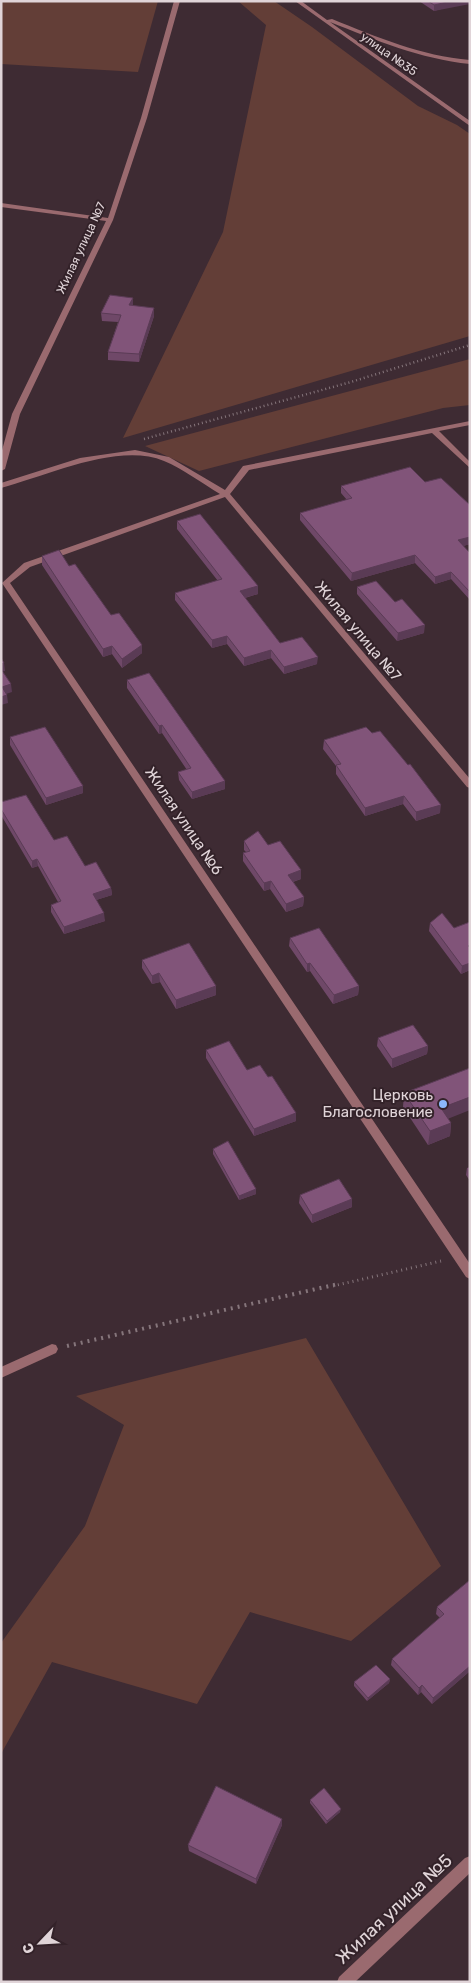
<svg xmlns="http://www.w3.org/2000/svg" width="471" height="1983" font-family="Rubik,sans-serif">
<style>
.green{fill:#633e37}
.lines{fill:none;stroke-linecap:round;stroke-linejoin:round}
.path-far2{stroke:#85757b;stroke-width:2.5;stroke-dasharray:1 3;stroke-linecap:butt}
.path-far1{stroke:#85757b;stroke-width:3;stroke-dasharray:1 4;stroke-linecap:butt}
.path{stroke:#85757b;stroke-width:4;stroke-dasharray:2 5;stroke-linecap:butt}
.service{fill:#9a6a6f;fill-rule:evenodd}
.minor{fill:#9a6a6f;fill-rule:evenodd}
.wall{fill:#6f4868}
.shaded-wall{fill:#5a3b55}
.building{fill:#815479;stroke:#5a3b55}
.poi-dot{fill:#8cb9fc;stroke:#332229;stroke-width:2}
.labels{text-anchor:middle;stroke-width:4;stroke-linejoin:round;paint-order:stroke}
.far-street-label{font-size:12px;fill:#e0d4d8;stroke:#332229}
.street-label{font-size:15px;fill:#e0d4d8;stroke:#332229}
.poi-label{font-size:15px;fill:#e0d4d8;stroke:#332229;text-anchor:end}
.near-street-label{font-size:18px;fill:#e0d4d8;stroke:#332229}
</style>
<rect width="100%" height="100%" fill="#3e2b33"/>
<g class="green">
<polygon points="1,1 158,1 138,72 1,64"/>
<polygon points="238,1 274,1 312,27 418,106 457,125 470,134 470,336 123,438 223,232 266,25"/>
<polygon points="470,359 470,405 443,408 199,471 145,446"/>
<polygon points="306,1338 441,1566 351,1641 250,1612 197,1704 52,1662 1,1754 1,1643 85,1526 124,1425 76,1396"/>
</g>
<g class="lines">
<polyline class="path-far2" points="144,439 351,382 470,345"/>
<polyline class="path-far1" points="333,1286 441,1261"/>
<polyline class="path" points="67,1346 338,1284"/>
<g class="service">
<polygon points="174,1 180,1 147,118 113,220 20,414 5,469 1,471 1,454 12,414 106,221 1,207 1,203 108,218 141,118"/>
<path d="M470 421V425L439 431 470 462V468L432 433 249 470 230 494 470 779V788L467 787 225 497 30 567 10 583 470 1264V1279L466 1277 2 583 24 563 220 494C203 484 182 468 164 461 118 442 47 476 1 488V483L80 458 135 450 169 457 225 490 243 466Z"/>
<polygon points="52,1344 56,1345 58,1349 56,1353 1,1378 1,1367"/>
<polygon points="470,1856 470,1873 355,1982 337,1982 339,1977 465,1858"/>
</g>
<path class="minor" d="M295 1H301L327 20 332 19C377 37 421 56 470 60V64C420 59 376 40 330 22L470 121V126Z"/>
</g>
<g class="wall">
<polygon points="419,1 470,1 434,11"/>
<polygon points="133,306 154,316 139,362 108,360 108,352 118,322 102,321 101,313"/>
<polygon points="425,482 470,505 470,544 463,546 470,553 470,600 451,579 435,584 415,563 351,581 300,520 300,513 347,500 341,493 341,486"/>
<polygon points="177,521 258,586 258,594 245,598 280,643 317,664 284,674 271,658 244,666 227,644 212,648 175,600 175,593 218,581 177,529"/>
<polygon points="42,556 69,566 111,615 142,645 142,653 122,668 112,654 103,657 42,565"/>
<polygon points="357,587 395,602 424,633 397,641 357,594"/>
<polygon points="127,680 225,781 225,789 192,799 179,780 178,772 187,770 162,733 159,734 127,688"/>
<polygon points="372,733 440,813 416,821 403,804 365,816 336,774 336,766 323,749 324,740"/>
<polygon points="10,737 83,793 46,805 10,745"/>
<polygon points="1,802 54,840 85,866 111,888 112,895 96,900 105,921 64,934 51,912 51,905 58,902 38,866 32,868 1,815"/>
<polygon points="244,841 268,845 301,870 301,879 293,882 304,897 303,906 286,912 270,889 264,891 243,861 243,853 246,852 244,850"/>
<polygon points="470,922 470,970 461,974 429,931 430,923 454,928"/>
<polygon points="290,938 359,986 358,995 333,1004 310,971 307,972 289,946"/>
<polygon points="142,960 216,986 216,995 176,1009 160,982 152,984 142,968"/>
<polygon points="378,1038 428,1046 427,1054 392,1068 377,1046"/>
<polygon points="206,1050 247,1070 268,1077 296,1121 254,1136 206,1058"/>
<polygon points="404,1093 448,1118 451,1123 450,1136 428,1145 403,1107"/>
<polygon points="213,1149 256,1189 256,1194 239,1200 213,1154"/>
<polygon points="470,1167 470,1181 466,1175 467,1168"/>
<polygon points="300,1195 352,1199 352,1207 312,1223 299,1203"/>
<polygon points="470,1580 470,1671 432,1704 421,1692 418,1695 391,1665 392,1659 440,1618 436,1614 437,1607"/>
<polygon points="390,1679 389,1683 367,1701 354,1686 354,1682"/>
<polygon points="310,1800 340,1812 326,1824 310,1803"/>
<polygon points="282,1819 282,1825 256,1884 189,1851 188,1845"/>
</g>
<g class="shaded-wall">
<polygon points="452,1 470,1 470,4 434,11 434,5"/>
<polygon points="133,298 133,306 129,313 129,305"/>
<polygon points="154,308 154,316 139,362 139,354"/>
<polygon points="470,537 470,544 457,548 458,540"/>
<polygon points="415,555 415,563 351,581 352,573"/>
<polygon points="451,572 451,579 435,584 435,577"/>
<polygon points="258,586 258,594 240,599 240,591"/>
<polygon points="425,625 424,633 397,641 398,633"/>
<polygon points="227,636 227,644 212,648 212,640"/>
<polygon points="142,645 142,653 122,668 122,659"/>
<polygon points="112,646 112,654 103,657 103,649"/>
<polygon points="271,650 271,658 244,666 244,658"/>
<polygon points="318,657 317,664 284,674 284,667"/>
<polygon points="4,663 5,671 1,672 1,664"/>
<polygon points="11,684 12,692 3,695 2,687"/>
<polygon points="7,695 8,703 1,705 1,697"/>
<polygon points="162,725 162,733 159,734 159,726"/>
<polygon points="225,781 225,789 192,799 192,792"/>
<polygon points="83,786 83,793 46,805 46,798"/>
<polygon points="404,796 403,804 365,816 365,808"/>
<polygon points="441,805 440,813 416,821 416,812"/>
<polygon points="37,859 38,866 32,868 32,861"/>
<polygon points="301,870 301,879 288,883 288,875"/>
<polygon points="271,881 270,889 264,891 264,883"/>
<polygon points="111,888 112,895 93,901 93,894"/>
<polygon points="304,897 303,906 286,912 286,904"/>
<polygon points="104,913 105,921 64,934 64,927"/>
<polygon points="310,963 310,971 307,972 307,964"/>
<polygon points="470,963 470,970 461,974 462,966"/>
<polygon points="159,973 160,982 152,984 152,976"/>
<polygon points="216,986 216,995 176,1009 176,1000"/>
<polygon points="359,986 358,995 333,1004 334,995"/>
<polygon points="428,1046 427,1054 392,1068 392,1059"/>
<polygon points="470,1097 470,1110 440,1122 441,1108"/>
<polygon points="296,1113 296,1121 254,1136 254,1129"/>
<polygon points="451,1123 450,1136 428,1145 430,1131"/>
<polygon points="256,1189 256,1194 239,1200 239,1196"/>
<polygon points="352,1199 352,1207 312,1223 312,1215"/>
<polygon points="470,1666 470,1671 432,1704 433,1698"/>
<polygon points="390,1679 389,1683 367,1701 368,1698"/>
<polygon points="422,1685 421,1692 418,1695 419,1688"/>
<polygon points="341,1809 340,1812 326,1824 327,1821"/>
<polygon points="282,1819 282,1825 256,1884 256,1879"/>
</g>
<g class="building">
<polygon points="428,1 452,1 434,5"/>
<polygon points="110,295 133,298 129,305 154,308 139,354 108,352 121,315 101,313"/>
<polygon points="410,467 425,482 441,478 470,505 470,537 458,540 470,553 470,592 451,572 435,577 415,555 352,573 300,513 352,498 341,486"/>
<polygon points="200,514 258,586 240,591 280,643 302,637 318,657 284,667 271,650 244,658 227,636 212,640 175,593 222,579 177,521"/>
<polygon points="59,550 69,566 75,564 111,615 119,613 142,645 122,659 112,646 103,649 42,556"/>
<polygon points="376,581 395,602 402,599 425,625 398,633 357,587"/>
<polygon points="1,658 4,663 1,664"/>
<polygon points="1,669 11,684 2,687 7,695 1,697"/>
<polygon points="149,673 225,781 192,792 178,772 191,768 162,725 159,726 127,680"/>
<polygon points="45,727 83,786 46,798 10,737"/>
<polygon points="366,727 372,733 380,731 408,765 410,764 441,805 416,812 404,796 365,808 336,765 341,764 324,740"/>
<polygon points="26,795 54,840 67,836 85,866 96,862 111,888 93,894 104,913 64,927 51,905 61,901 37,859 32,861 1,809 1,802"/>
<polygon points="258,831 268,845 280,841 301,870 288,875 304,897 286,904 271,881 264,883 243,853 250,851 244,841"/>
<polygon points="442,913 454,928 470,922 470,945 468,946 470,947 470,963 462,966 430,923"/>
<polygon points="319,928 359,986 334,995 310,963 307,964 290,938"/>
<polygon points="189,943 216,986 176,1000 159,973 152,976 142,960"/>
<polygon points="413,1025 428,1046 392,1059 378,1038"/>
<polygon points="229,1041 247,1070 260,1065 268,1077 272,1076 296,1113 254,1129 206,1050"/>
<polygon points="470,1068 470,1097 441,1108 451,1123 430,1131 404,1093"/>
<polygon points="228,1141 256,1189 239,1196 213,1149"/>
<polygon points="339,1179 352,1199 312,1215 300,1195"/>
<polygon points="470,1580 470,1666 433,1698 422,1685 419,1688 392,1659 444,1614 437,1607"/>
<polygon points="376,1665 390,1679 368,1698 354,1682"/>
<polygon points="216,1786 282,1819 256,1879 188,1845"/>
<polygon points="324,1788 341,1809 327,1821 310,1800"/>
</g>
<circle class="poi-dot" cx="443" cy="1104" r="5"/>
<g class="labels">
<g class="far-street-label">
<text transform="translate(389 54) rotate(35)" y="4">улица №35</text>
<text transform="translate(81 248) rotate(-65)" y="4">Жилая улица №7</text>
</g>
<g class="street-label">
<text transform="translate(358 631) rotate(50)" y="5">Жилая улица №7</text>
<text transform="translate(184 821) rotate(56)" y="5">Жилая улица №6</text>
</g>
<g class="poi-label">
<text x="433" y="1100">Церковь<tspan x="433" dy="17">Благословение</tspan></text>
</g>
<g class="near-street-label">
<text transform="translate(394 1909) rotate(-43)" y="6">Жилая улица №5</text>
</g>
</g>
<rect width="471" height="1983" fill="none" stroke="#e0d4d8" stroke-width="5"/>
<g transform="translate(40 1943) rotate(245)" stroke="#332229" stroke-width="4" paint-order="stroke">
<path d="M0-4L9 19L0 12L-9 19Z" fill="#e0d4d8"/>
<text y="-8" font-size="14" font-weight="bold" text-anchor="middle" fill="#e0d4d8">С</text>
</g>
</svg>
